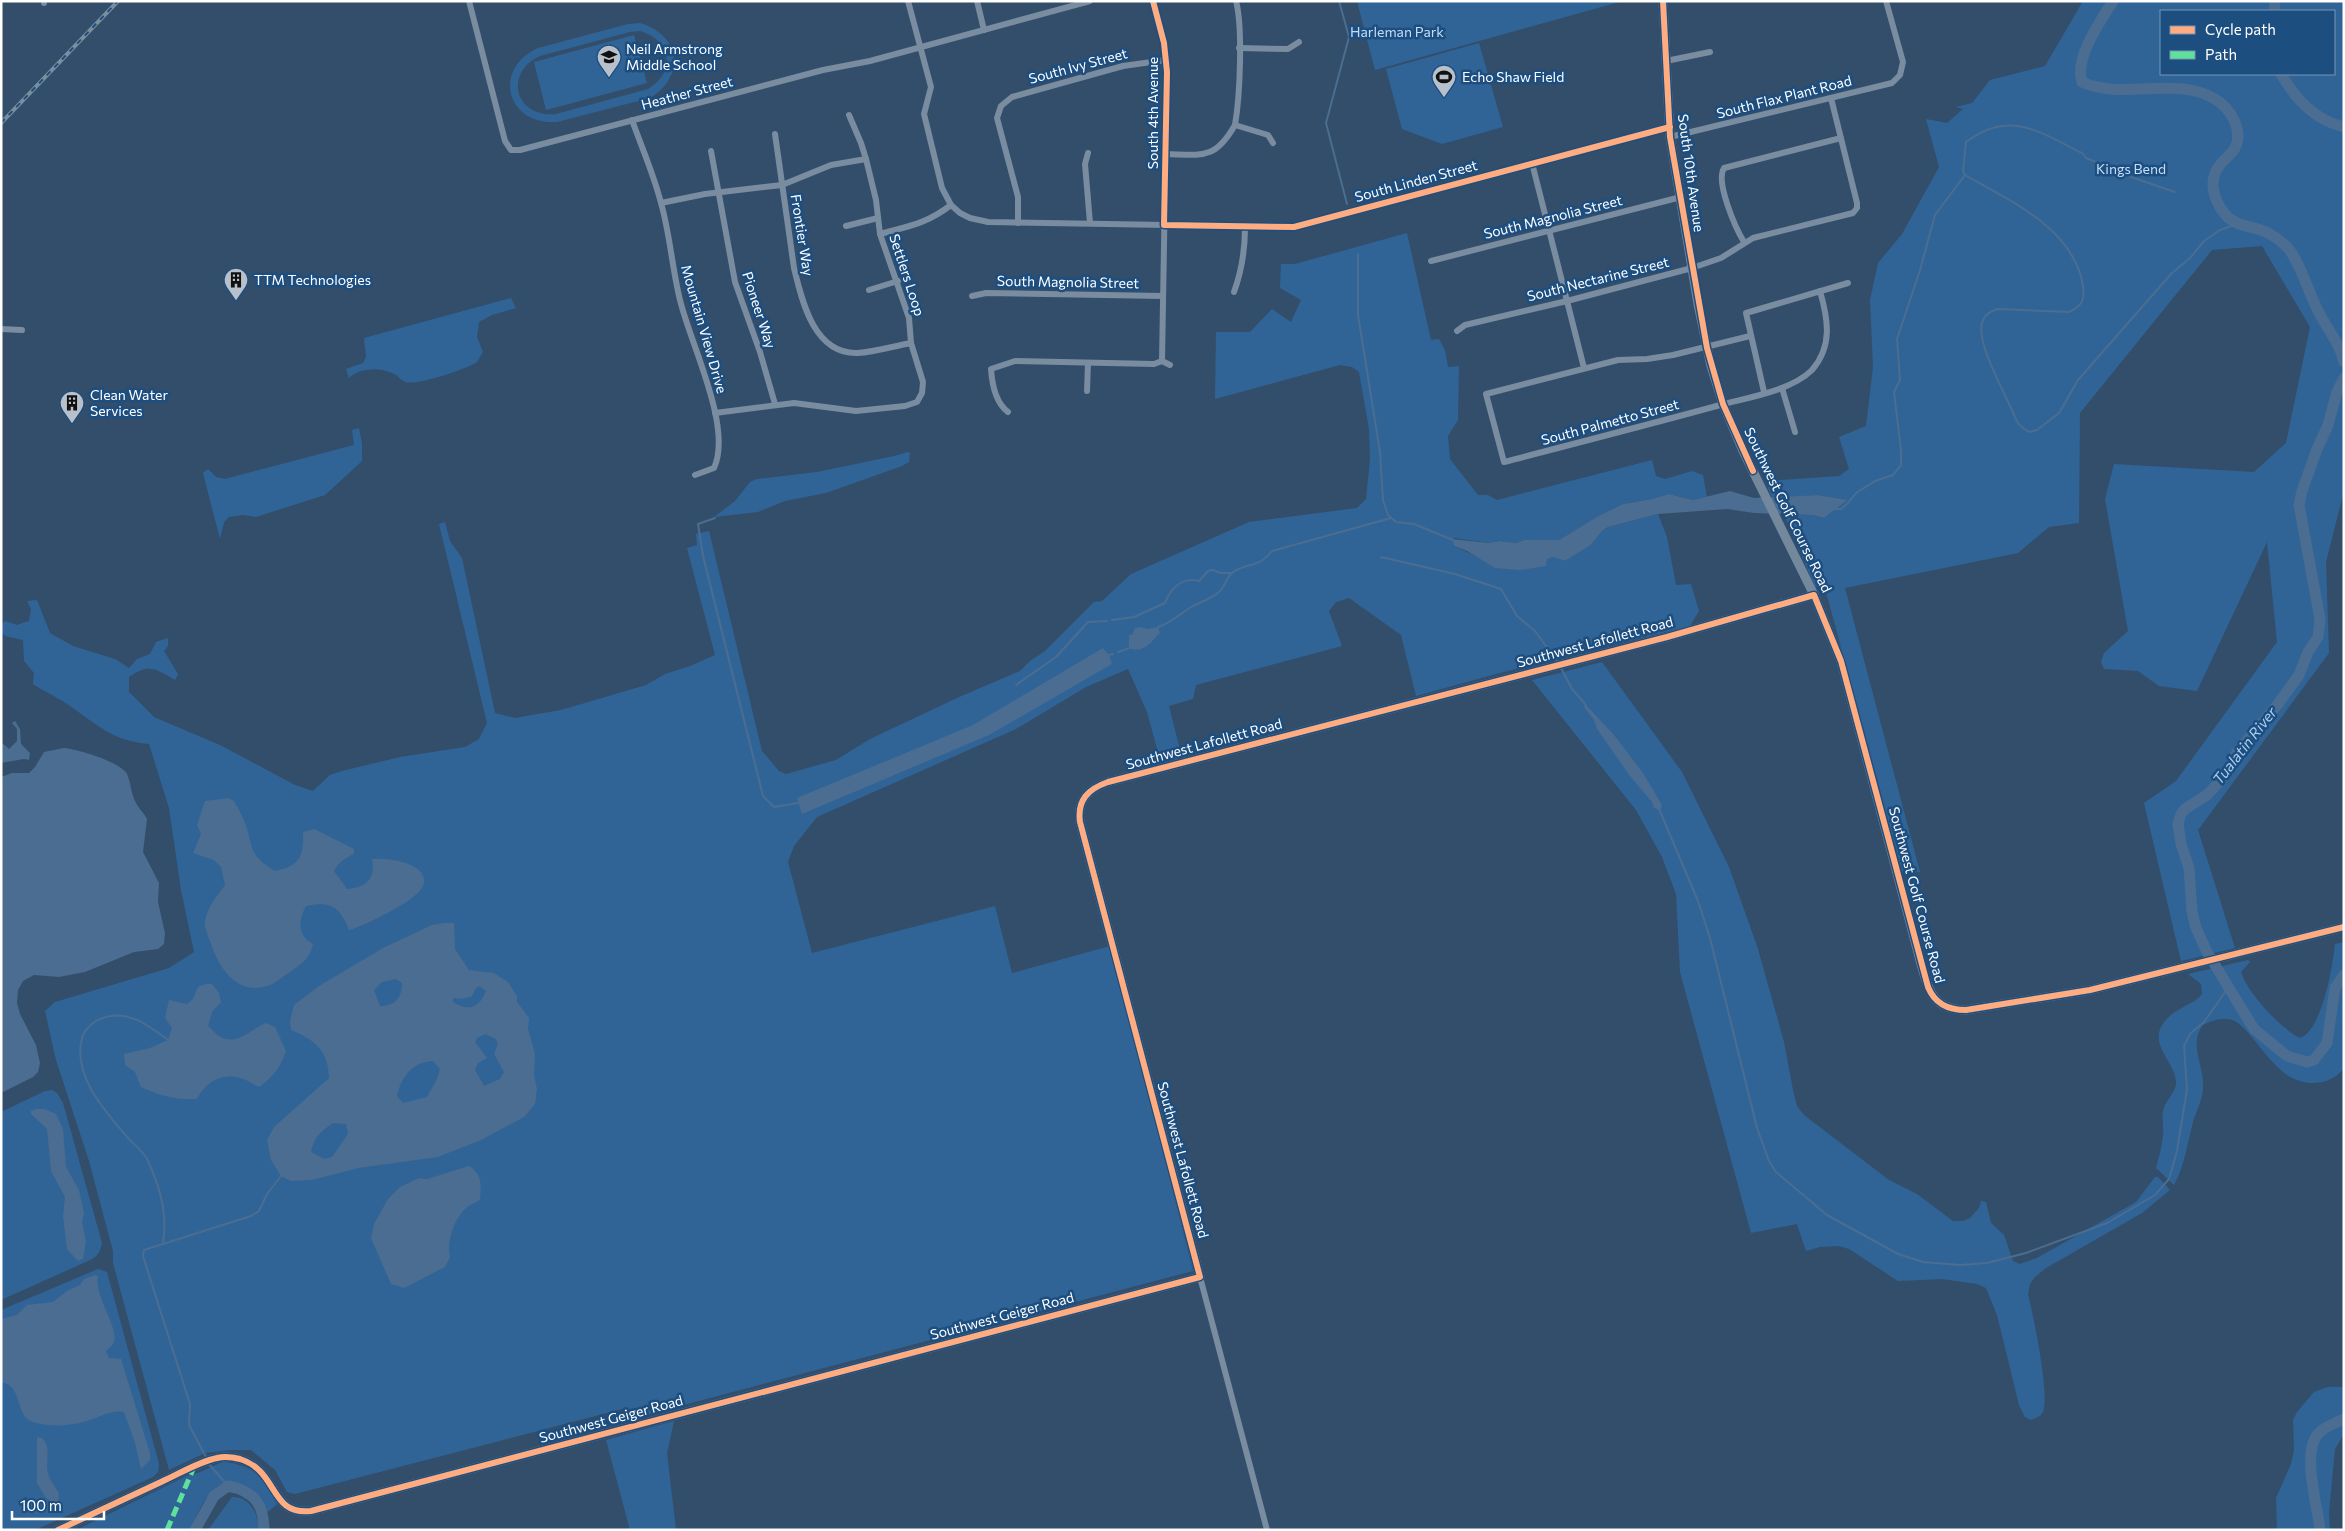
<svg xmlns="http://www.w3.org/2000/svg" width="2345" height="1531" font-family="Commissioner,sans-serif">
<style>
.green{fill:#306497;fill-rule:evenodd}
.water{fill:#4a6d91;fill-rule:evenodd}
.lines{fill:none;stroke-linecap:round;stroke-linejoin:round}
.stream{stroke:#4a6d91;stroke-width:2}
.river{stroke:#4a6d91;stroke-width:11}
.street{stroke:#798ca0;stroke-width:6}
.secondary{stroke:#74889d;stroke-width:9}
.rail-casing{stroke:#7a8ea0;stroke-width:4}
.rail{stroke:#1d4e80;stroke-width:2;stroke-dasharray:5.5;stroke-linecap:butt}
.quiet{stroke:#60e19b;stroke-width:5;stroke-dasharray:10 5;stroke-linecap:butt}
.cycleway-casing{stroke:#1d4e80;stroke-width:9}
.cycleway{stroke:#ffac80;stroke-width:6}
.labels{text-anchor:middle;stroke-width:5;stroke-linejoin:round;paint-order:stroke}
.park-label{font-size:14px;fill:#c4def7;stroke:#1d4e80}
.poi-label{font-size:14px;fill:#fff;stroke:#1d4e80;text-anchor:start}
.street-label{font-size:14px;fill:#fff;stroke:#1d4e80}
.water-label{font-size:15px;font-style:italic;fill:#abcff1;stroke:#1d4e80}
</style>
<rect width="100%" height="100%" fill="#334e6a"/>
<g class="green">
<polygon points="1357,1 1623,1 1375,70"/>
<path d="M2083 1H2344V491L2326 562 2329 653 2198 830 2235 948 2181 961 2144 803 2176 781 2277 642 2267 542 2197 691 2159 686 2138 671 2104 669 2101 662 2104 653 2128 631 2105 499 2114 464 2254 472 2286 443 2310 327 2262 246 2212 250 2080 413 2079 523 2049 527 2018 553 1845 588 1920 872 1902 871 1826 592 1822 585 1815 587 1784 514 1813 515 1824 518 1846 500 1818 495 1775 498 1771 496 1766 481 1839 476 1849 469 1839 437 1866 426 1873 367 1870 300 1878 263 1902 234 1939 167 1926 119 1947 123 1963 109 1956 107 1972 103 1990 80 2045 66ZM2161 11H2334V74H2161Z"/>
<path d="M640 23C681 35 686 76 650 98L557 122C506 125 492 69 538 48L628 24ZM640 31C672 40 676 73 648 89L556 114C515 118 503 73 540 56L630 32Z"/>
<polygon points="634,35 647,83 546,110 534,62"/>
<polygon points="1479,43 1503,127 1442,144 1402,129 1386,69"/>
<path d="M1407 233 1431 340 1439 339 1445 350 1448 367 1459 366 1458 420 1448 436 1450 459 1478 495H1488L1497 500 1652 460 1656 476 1665 479 1692 471 1703 475 1707 497 1693 500 1669 494 1652 499 1623 504 1598 516 1559 540H1524L1516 543 1500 541 1489 543 1455 538 1452 539 1454 546 1480 558 1547 559 1553 557 1565 561 1591 545 1602 531 1608 527 1658 514 1667 537 1676 585 1691 584 1699 611 1690 626 1496 674 1416 696 1401 635 1349 598 1336 602 1329 611 1342 646 1196 685 1193 699 1169 706 1182 758 1161 763 1147 712 1128 669 1086 687 1016 729 817 817 794 846 788 862 812 953 995 906 1012 973 1110 946 1193 1271 634 1418 626 1408 295 1494 287 1492 275 1470 251 1450H229L205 1453 169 1470 113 1263V1251L89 1161 56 1060 45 1011 55 1002 169 968 194 952 181 890 169 808 149 744C113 741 99 726 70 706 59 698 45 692 33 684L34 673 24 661 23 640 5 636 1 631V625L5 621 17 625 29 621 31 609 27 601 37 600 50 633 73 646 115 659 129 668 137 659 150 654 156 642 168 638V646L164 651 178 674 175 680C156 669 149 663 129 677V692L154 717 222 746 295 785 313 791 330 775 342 771 400 757 465 747 479 739 487 723 439 524 445 522 450 541 462 558 495 713 515 718 561 710 646 685 665 674 690 666 715 655 687 548 697 545 696 534 709 531 762 751 779 771 786 774 836 760 870 739 957 698 1020 671 1030 661 1045 651 1094 602 1102 601 1131 574 1249 522 1357 508 1366 499 1370 459 1369 429 1359 372 1352 367 1340 365 1215 399 1216 332H1250L1272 309 1291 322 1301 300 1280 288 1281 264H1295Z"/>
<path d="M511 298 516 308 492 315 479 322 477 337 483 352C481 355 479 359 477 362 467 369 416 386 406 382 402 381 399 377 396 375 382 367 361 367 349 378L346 369 363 363 366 357 364 338Z"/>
<polygon points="359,428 362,443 362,461 325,495 256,517 243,515 229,517 224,522 220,539 203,473 208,469 216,477 225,479 354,445 352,430"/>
<polygon points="908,452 910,453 909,462 902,466 826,493 785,501 758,512 714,517 735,501 750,482 757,479 817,472 894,456"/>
<path d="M1602 662 1682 772 1729 867 1758 949 1784 1042 1793 1090 1797 1106 1804 1115 1889 1180 1917 1194 1953 1221H1963L1970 1218 1979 1208 1981 1201 1986 1202 1991 1223 2004 1235 2013 1261 2020 1264 2037 1258 2136 1202 2155 1177H2158L2170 1190 2142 1213 2046 1268 2035 1277 2030 1284 2028 1294C2033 1314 2050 1395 2043 1412 2040 1417 2036 1418 2031 1420L2025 1417 2019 1405 1997 1315 1986 1288 1977 1284 1942 1279 1898 1281 1849 1249 1839 1246 1820 1247 1806 1251 1797 1224 1751 1233 1680 972 1676 894 1662 857 1636 810 1532 680Z"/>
<path d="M2344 942V1068C2329 1088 2300 1087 2282 1071 2265 1057 2254 1036 2237 1022 2226 1016 2214 1019 2203 1025 2188 1045 2205 1066 2203 1089 2202 1101 2196 1111 2193 1122 2187 1144 2185 1165 2174 1185L2156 1168C2159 1157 2162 1146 2163 1135 2164 1126 2161 1116 2164 1108 2166 1100 2175 1093 2176 1084 2177 1064 2151 1048 2161 1027 2171 1008 2195 1005 2202 994L2201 984 2188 974 2248 960 2250 962 2241 972C2246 991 2282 1030 2300 1038 2322 1031 2333 965 2335 944Z"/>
<path d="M52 1090 57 1093 63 1103 102 1243C100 1253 97 1257 88 1261L1 1300V1112L45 1091Z"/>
<polygon points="98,1269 107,1272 159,1464 158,1472 153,1477 35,1530 1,1530 1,1310"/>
<polygon points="2328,1387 2344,1387 2344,1434 2335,1449 2329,1512 2330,1530 2277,1530 2276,1498 2291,1464 2294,1450 2293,1420 2297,1412 2314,1392"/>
<polygon points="674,1421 667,1453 676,1530 630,1530 606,1440"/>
<path d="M224 1462C256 1466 262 1477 277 1504L268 1512C254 1490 231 1467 208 1496 201 1504 195 1520 189 1530H76L191 1474C199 1475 214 1464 224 1462Z"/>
<path d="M232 1497C251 1497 257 1513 260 1530H208Z"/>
</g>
<g class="water">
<polygon points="1730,491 1754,498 1818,495 1847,500 1824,518 1813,515 1754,513 1727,509 1658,514 1608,527 1602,531 1591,545 1565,561 1553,557 1547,559 1546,566 1520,570 1495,568 1467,551 1454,546 1452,539 1489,543 1500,541 1516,543 1524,540 1559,540 1598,516 1623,504 1652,499 1669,494 1693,500"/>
<path d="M1141 627 1147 629 1158 627 1160 633C1150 642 1145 654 1129 648V635H1132L1135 628Z"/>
<polygon points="1103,648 1109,655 1112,664 989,735 802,814 797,798 973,725"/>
<polygon points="1585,704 1614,735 1643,773 1662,805 1660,810 1654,808 1652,802 1630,776 1597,729 1594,720 1584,707"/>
<polygon points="15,721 20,729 21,744 30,753 29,760 24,759 1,763 1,742 9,749 17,741 17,729 12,723"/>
<path d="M64 748C77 749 121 762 127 774 131 783 131 794 136 803 139 809 144 813 147 819L143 852 159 883 158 902 165 933 164 944 158 949 134 952 85 972 59 977 34 975 23 981 18 990 17 1003 20 1014 36 1045 40 1063 38 1072 33 1077 1 1093V777L12 773H29L35 767 44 752Z"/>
<path d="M228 798 234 801C238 808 242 815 245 823 254 848 248 855 275 871 300 866 304 856 303 832L314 829 354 849V854C345 858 339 862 334 871L347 889C366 888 376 879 372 859 385 857 435 863 422 888 415 901 363 927 349 930 340 907 331 901 306 906 298 921 297 935 313 944 310 958 302 964 290 972 283 976 275 984 267 986 239 995 221 971 212 947 210 940 204 929 205 921 208 906 216 897 225 885L221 867 214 860 193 853 201 834 197 825 205 801Z"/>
<path d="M444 923H454L455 949 469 970 494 973 508 982 517 996V1002L529 1018 528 1029 535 1054 534 1075 537 1089 535 1104 524 1117 481 1140 438 1157 358 1168 312 1180 291 1181 281 1176 271 1160 267 1140 274 1127 329 1078C328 1050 316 1041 291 1030L290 1021 294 1005 319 986 383 948 432 925ZM396 979 402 983C402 998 395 1006 380 1006L374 990 382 982ZM479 986 486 991C479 1009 468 1011 453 1002V998L462 999 472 996 476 988ZM485 1034 496 1039 498 1044 494 1054 504 1072 500 1079 484 1086 475 1070 478 1063 487 1058 475 1042 477 1038ZM433 1061 440 1069 437 1079 427 1097 403 1103 397 1096C401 1076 413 1062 433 1061ZM333 1123 346 1124 348 1134 332 1157 324 1159 311 1152C314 1137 320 1132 333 1123Z"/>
<path d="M206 984H212L219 993 221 1002 212 1012 208 1026C212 1029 216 1035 221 1037 238 1046 252 1028 266 1023L275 1027 286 1051C281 1067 272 1078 259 1087 253 1084 246 1079 240 1078 221 1073 206 1082 197 1099 176 1100 160 1096 141 1087L135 1072 125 1065 124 1054 150 1048 168 1040 172 1028 165 1018 169 1000 187 1004 193 999 198 987Z"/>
<polygon points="36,1109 45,1109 56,1114 63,1129 66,1167 79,1190 84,1213 82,1221 86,1242 83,1259 78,1261 67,1249 63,1216 65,1197 51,1171 47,1129 31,1114 31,1111"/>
<path d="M469 1166C483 1175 481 1185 480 1200 476 1203 469 1205 466 1208 454 1219 446 1242 450 1257L445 1267 404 1288 391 1284 371 1238 374 1224 388 1199 400 1187 419 1178 427 1179Z"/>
<path d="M95 1275 98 1276C94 1297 119 1327 114 1342 113 1345 108 1349 106 1351L109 1358 121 1359 150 1453V1460L141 1469 135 1443 124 1412C110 1409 97 1419 83 1422 68 1426 47 1427 33 1422 14 1416 24 1386 1 1382V1319L17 1315 27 1305 53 1302 67 1291 80 1285 84 1279Z"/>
<path d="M37 1437 42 1438C52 1448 45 1461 48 1473 50 1481 55 1487 59 1493L58 1502 54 1503 46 1498 37 1483Z"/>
</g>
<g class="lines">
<g class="stream">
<polyline points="1339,1 1349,37 1326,123 1347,204"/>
<path d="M2175 192 2134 178 2086 158 2082 153C2039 132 2010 109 1966 142L1963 171 1965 175C2011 201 2074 229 2083 286 2085 300 2082 306 2069 312L1998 309C1992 311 1986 313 1983 320 1973 341 2009 399 2017 422L2023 428 2029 432 2037 430 2059 413 2078 380 2171 274 2191 257 2204 241 2220 230 2237 224"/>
<polyline points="1358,254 1358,315 1380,452 1383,500 1388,515 1396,522 1414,524 1453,540"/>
<polyline points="1835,509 1841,509 1848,503 1856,493 1875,481 1893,475 1901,465 1901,451 1894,392 1900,380 1897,339 1920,270 1935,215 1965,175"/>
<polyline points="715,518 698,524 703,556 763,796 774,807 798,803"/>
<polyline points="1381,557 1455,574 1501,589 1517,616 1535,631 1557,661"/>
<path d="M1112 620 1134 617 1165 603C1171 588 1182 577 1199 581L1208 571 1212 570 1221 573H1231"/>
<path d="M1158 627C1171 623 1180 614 1191 607 1200 602 1211 599 1219 592 1225 587 1226 578 1232 573 1245 562 1257 570 1272 551L1391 518"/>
<polyline points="1118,652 1129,648"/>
<polyline points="1109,655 1113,654"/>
<polyline points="1561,668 1572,689 1586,705"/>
<polyline points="1016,685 1056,657 1088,622 1107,621"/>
<polyline points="1659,809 1698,901 1710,938 1757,1128 1769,1161 1776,1172 1827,1215 1898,1254 1923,1262 1960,1265 1987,1263 2026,1253 2107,1223 2155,1195 2169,1179 2177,1151 2187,1089 2184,1046 2190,1034 2204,1022 2228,988"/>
<path d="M163 1242C168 1214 160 1187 148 1161 144 1152 135 1145 128 1138 106 1112 72 1076 82 1038 83 1032 91 1024 96 1021 123 1006 147 1024 168 1040"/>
<polyline points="206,1457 189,1425 190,1404 143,1256 144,1250 251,1216 259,1211 267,1194 281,1176"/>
<polyline points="209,1464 228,1486"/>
</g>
<g class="river">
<path d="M2113 1C2100 22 2074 58 2082 82 2124 101 2175 75 2215 99 2230 108 2244 130 2235 148 2232 154 2224 159 2220 165 2208 179 2213 199 2224 213 2235 228 2254 225 2268 233 2274 236 2282 242 2287 247 2301 262 2310 299 2322 318 2332 337 2338 340 2344 362"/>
<polyline points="2274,11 2275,1"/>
<path d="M2281 74C2296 99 2314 120 2344 127"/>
<polyline points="2344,378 2337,392 2328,425 2317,449 2302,491 2299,505 2320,619 2318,637 2308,652 2299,675 2278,704 2237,752 2232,764 2221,780 2207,795 2185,809 2181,814 2178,824 2181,844 2189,868 2192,912 2196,928 2207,952 2254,1029 2287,1056 2307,1062 2314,1060 2327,1043 2335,988 2344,975"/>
<path d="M195 1530 214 1496 228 1486C254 1491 264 1504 264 1530"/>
<path d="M2320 1530C2318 1507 2300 1449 2320 1432 2326 1426 2336 1423 2344 1419"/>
</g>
<g class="street">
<polyline points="44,1 44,3"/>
<polyline points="469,1 505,141 511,150 520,150 823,70 870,61 1090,1"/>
<polyline points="908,1 931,87 924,114 942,188 951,205 960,213 970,218 988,222 1294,227 1670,127"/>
<polyline points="977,1 984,30"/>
<polyline points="1153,1 1164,43 1167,72 1162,361"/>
<polyline points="1239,48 1288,49 1299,42"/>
<polyline points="1666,61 1710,52"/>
<polyline points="849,115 861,143 866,159"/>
<path d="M632 120C642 148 654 175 661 203 670 234 672 268 680 300 690 343 733 427 714 468L695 475"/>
<path d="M1235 125C1240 96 1243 28 1236 1"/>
<path d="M775 134 794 268C802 301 814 355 858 353 875 352 894 346 911 343"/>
<polyline points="1670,137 1892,83 1900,75 1903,62 1886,1"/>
<polyline points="711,151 735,282 760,352 775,404"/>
<polyline points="1088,153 1085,164 1090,223"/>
<path d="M1166 154C1203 155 1215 160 1235 125L1268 135 1273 143"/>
<polyline points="1532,163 1584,368"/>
<polyline points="661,203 705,194 782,185 831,165 866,159 876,200 880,234 909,318 911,343 923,382 922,393 917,402 905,406 856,411 794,403 715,413"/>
<polyline points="1018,223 1018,197 997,118 1001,106 1012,97 1123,66 1166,60"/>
<polyline points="846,226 878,218"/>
<path d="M880 234C909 226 926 224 951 205"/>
<path d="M1744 242C1736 229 1715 182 1724 168L1841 138"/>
<polyline points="1431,261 1681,197"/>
<polyline points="869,290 898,281"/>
<path d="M1234 292C1242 270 1245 251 1245 227"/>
<polyline points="972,296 986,293 1163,296"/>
<polyline points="1,329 22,330"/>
<polyline points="1457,331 1465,325 1567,301 1692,268 1721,258 1753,238 1853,213 1857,208 1857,203 1831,98"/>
<path d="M1750 336 1673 355 1647 359 1618 360 1486 394 1504 462C1577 443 1651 424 1724 404 1751 397 1792 390 1812 370 1833 346 1828 319 1820 291"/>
<polyline points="1782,388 1795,432"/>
<polyline points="1087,391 1088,363"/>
<polyline points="1764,392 1746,313 1848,283"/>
<path d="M1008 412C996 403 992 384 991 369L1015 361 1154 364 1162 361 1170 365"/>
<polyline points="1200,1277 1267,1530"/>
</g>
<g class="secondary">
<path d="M1663 1 1670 137 1698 304 1711 366 1723 404 1743 451 1814 595 1841 661 1921 964C1929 991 1933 1010 1966 1010L2090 990 2344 927"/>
<path d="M58 1530C92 1514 127 1498 161 1482 179 1474 198 1462 217 1458 225 1456 232 1457 240 1459 279 1471 269 1516 311 1511L1200 1277 1080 822C1077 800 1088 789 1108 782L1667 637 1814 595"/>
</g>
<defs>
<polyline id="rail" points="1,123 118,1"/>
</defs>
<use href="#rail" class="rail-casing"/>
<use href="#rail" class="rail"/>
<polyline class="quiet" points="167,1530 194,1467"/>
<defs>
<g id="cycleway">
<polyline points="1153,1 1164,43 1167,72 1164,225 1294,227 1670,127"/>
<polyline points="1663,1 1670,137 1707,348 1723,404 1753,471"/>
<path d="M58 1530C92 1514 127 1498 161 1482 179 1474 198 1462 217 1458 225 1456 232 1457 240 1459 279 1471 269 1516 311 1511L1200 1277 1080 822C1077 800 1088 789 1108 782L1667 637 1814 595 1841 661 1928 987C1935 1004 1948 1010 1966 1010L2090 990 2344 927"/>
</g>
</defs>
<use href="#cycleway" class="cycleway-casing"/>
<use href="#cycleway" class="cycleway"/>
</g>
<defs>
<symbol id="school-pin" viewBox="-11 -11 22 30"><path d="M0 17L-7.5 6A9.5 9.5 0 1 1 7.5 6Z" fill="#b8c1cb" stroke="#1d4e80"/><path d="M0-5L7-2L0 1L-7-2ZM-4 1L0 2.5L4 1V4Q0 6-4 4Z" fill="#111"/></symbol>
<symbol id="stadium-pin" viewBox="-11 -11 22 30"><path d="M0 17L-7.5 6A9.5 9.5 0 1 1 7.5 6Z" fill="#b8c1cb" stroke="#1d4e80"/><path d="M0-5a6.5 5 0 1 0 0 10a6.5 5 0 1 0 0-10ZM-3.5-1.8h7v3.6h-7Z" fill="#111"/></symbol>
<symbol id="building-pin" viewBox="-11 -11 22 30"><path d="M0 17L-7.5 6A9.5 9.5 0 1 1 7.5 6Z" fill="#b8c1cb" stroke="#1d4e80"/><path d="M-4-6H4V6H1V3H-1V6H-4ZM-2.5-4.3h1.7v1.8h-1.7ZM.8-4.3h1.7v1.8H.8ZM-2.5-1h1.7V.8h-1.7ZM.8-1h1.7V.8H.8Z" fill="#111"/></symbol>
</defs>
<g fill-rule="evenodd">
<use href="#school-pin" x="595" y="43" width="28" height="38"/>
<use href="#stadium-pin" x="1430" y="63" width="28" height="38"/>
<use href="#building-pin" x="222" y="266" width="28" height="38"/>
<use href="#building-pin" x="58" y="389" width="28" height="38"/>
</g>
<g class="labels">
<g class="park-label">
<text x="1397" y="37">Harleman Park</text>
<text x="2131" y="174">Kings Bend</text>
</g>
<g class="poi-label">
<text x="626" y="54">Neil Armstrong<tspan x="626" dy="16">Middle School</tspan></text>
<text x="1462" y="82">Echo Shaw Field</text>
<text x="254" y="285">TTM Technologies</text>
<text x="90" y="400">Clean Water<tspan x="90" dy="16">Services</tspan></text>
</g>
<g class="street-label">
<text transform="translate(1078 66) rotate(-15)" y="5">South Ivy Street</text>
<text transform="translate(687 93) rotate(-15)" y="5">Heather Street</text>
<text transform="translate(1784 97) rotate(-14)" y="5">South Flax Plant Road</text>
<text transform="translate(1153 113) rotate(-90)" y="5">South 4th Avenue</text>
<text transform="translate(1691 173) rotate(82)" y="5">South 10th Avenue</text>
<text transform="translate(1416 181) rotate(-15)" y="5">South Linden Street</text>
<text transform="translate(1553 217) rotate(-14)" y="5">South Magnolia Street</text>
<text transform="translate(802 235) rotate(81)" y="5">Frontier Way</text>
<text transform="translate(907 275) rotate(72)" y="5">Settlers Loop</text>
<text transform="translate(1598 279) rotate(-14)" y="5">South Nectarine Street</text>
<text transform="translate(1068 282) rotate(1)" y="5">South Magnolia Street</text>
<text transform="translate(759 310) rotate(72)" y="5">Pioneer Way</text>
<text transform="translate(704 329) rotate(74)" y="5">Mountain View Drive</text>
<text transform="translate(1610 422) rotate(-15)" y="5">South Palmetto Street</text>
<text transform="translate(1788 510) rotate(64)" y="5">Southwest Golf Course Road</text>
<text transform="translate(1595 642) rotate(-15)" y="5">Southwest Lafollett Road</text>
<text transform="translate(1204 744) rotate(-15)" y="5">Southwest Lafollett Road</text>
<text transform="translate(1917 895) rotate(75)" y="5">Southwest Golf Course Road</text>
<text transform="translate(1183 1160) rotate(75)" y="5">Southwest Lafollett Road</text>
<text transform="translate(1002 1316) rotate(-15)" y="5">Southwest Geiger Road</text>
<text transform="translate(611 1419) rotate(-15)" y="5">Southwest Geiger Road</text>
</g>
<g class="water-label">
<text transform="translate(2245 746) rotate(-52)" y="5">Tualatin River</text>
</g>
</g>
<rect width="2345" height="1531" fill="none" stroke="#ffffff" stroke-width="5"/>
<rect x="2160" y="10" width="175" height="65" fill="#1d4e80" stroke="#7795b3"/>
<rect x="2170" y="26" width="25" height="8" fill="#ffac80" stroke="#7795b3"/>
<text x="2205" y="35" font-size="15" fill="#ffffff">Cycle path</text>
<rect x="2170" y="51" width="25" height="8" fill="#60e19b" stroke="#7795b3"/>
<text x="2205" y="60" font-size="15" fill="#ffffff">Path</text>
<path d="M12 1511v8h92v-8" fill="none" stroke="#ffffff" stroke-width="2.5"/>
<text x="20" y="1511" font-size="15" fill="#ffffff" stroke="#1d4e80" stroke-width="4" paint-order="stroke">100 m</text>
</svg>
